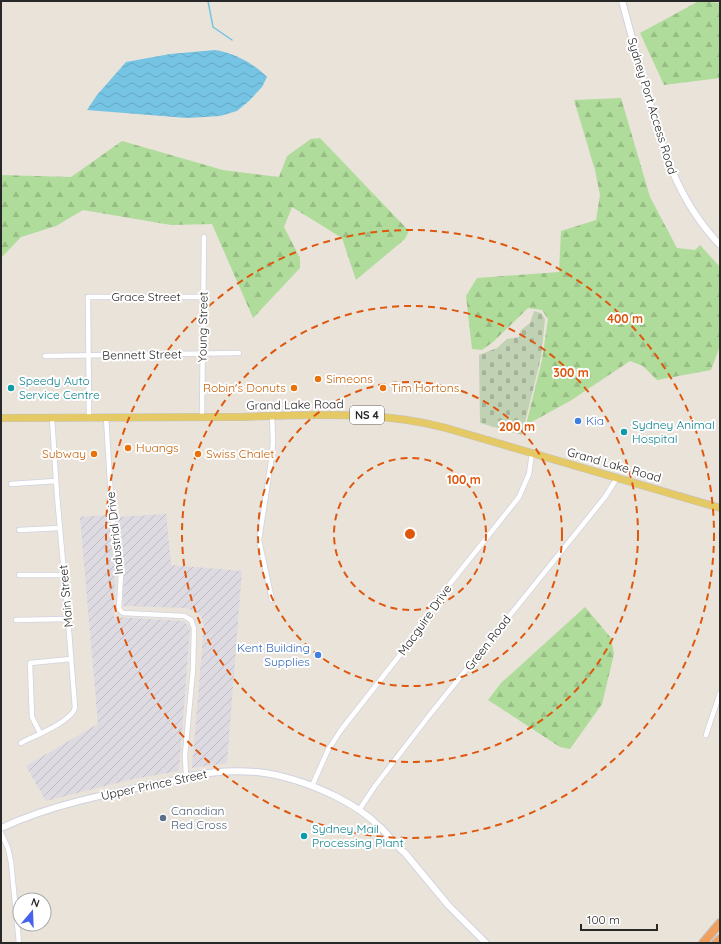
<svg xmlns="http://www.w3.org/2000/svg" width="721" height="944" font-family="Quicksand,sans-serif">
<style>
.industrial{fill:url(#industrial-furrows)}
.forest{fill:url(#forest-firs)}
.cemetery{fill:url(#cemetery-stones)}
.water{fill:url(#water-waves)}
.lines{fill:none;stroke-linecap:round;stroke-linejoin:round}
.stream{stroke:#75c4e3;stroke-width:1.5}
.street-casing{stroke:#d0d2df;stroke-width:6}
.secondary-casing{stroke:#d0d2df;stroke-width:8}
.primary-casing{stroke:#c3c3c3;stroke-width:8}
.highway-casing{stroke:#c3c3c3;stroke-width:10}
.street{stroke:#fff;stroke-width:4.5}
.secondary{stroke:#fff;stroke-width:6}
.primary{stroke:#e4c964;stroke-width:7}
.highway{stroke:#f0a05e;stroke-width:8}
.ring{fill:none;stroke:#de570d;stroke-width:2;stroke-dasharray:7 5}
.food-dot{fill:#e8710a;stroke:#fff;stroke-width:1.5}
.culture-dot{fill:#0f9aa8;stroke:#fff;stroke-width:1.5}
.shop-dot{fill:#3f7fe0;stroke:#fff;stroke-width:1.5}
.service-dot{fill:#5c6f8a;stroke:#fff;stroke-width:1.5}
.labels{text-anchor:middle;stroke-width:4;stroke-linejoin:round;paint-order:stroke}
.shield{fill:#fff;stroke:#686868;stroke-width:1}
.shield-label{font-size:11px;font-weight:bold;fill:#282828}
.street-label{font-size:12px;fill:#282828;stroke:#fff}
.food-label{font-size:12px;fill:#c56008;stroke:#fff;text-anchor:start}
.culture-label{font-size:12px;fill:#0d838f;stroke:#fff;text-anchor:start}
.shop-label{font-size:12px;fill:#366cbe;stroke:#fff;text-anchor:start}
.service-label{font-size:12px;fill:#4e5e75;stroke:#fff;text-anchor:start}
.centre{fill:#de570d;stroke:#fff;stroke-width:2}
.ring-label{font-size:12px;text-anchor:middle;font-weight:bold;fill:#de570d;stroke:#fff;stroke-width:4;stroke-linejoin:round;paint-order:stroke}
</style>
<defs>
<pattern id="industrial-furrows" width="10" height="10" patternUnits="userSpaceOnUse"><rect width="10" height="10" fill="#dddae2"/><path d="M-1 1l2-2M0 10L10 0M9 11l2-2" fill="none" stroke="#bebbc2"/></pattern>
<pattern id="forest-firs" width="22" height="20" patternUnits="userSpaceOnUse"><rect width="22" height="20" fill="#afdc9a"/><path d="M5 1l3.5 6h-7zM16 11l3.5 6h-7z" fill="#97bd85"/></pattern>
<pattern id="cemetery-stones" width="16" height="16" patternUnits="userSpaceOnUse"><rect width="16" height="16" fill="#c1d1b3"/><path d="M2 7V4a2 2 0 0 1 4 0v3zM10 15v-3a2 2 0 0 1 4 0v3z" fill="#a6b39a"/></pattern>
<pattern id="water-waves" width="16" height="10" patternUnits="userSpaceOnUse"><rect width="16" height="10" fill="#75c4e3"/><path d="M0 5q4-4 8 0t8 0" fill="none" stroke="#65a8c3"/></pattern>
</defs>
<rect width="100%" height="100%" fill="#e9e3da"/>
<g class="industrial">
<polygon points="166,514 171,565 242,571 227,763 192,768 204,625 201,616 195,611 186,608 123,606 124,568 118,517"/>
<polygon points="108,515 115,570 114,617 184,621 190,628 179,771 133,779 46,801 26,766 98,724 80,517"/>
</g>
<g class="forest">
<polygon points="699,1 720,3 720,78 664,85 640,33"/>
<polygon points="621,98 650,197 677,248 695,250 700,245 720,267 720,346 711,370 657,380 643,366 630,361 570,401 526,425 542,360 548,319 542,310 528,308 493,342 482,350 472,349 466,296 477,278 559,272 561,231 596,220 600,195 595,170 574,100"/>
<polygon points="320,138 409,231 405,239 356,280 342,238 292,207 284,227 300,258 300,268 253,318 212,224 171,225 83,210 56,226 21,237 1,258 1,175 71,177 122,141 223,170 279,177 287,156 311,139"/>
<polygon points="585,607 611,638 614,654 602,704 570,749 560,747 488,700 501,683"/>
</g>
<polygon class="cemetery" points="534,311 541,313 545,319 541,357 522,435 480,423 479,355 497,348 507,339 519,337 521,330 530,323"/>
<path class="water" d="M215 50C234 53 253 63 267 77L262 87 249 101 237 111 220 116 187 118 87 110 97 95 126 62 170 54Z"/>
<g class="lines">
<polyline class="stream" points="208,1 213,27 232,40"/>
<defs>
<g id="street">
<polyline points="45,356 239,353"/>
<polyline points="272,416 273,441 272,455 259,540 272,600"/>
<polyline points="106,417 112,514 121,572 119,609 123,613 184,616 191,620 194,628 193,669 185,755 186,776"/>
<polyline points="202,417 204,237"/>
<polyline points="89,418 88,297 204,297"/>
<polyline points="11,484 56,481"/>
<polyline points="19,530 60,528"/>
<polyline points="19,575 64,575"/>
<polyline points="16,620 68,619"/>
<polyline points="40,733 32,717 30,663 71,659"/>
<polyline points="706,735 720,693"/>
<path d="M21 743C34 736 71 722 75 708L68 619 57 495 52 418"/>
<polyline points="312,786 328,750 341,730 403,651 441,595 519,497 529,474 532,453"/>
<polyline points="359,810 375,786 428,717 605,497 617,478"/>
<polyline points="1,833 8,848 11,862 19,943"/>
</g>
<g id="secondary">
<path d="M622 1C630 30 638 60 646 89 662 148 677 200 720 245"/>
<path d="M1 828C53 804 111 793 167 782 174 781 181 777 188 776 210 772 235 770 257 772 284 775 310 784 335 796 351 804 367 814 380 827 389 835 395 846 405 853L448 905 486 943"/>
</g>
<path id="primary" d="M1 418C77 418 153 418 229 417 302 416 374 409 446 428L720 508"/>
<g id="highway">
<polyline points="703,943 720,923"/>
<polyline points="716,943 720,939"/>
</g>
</defs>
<use href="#street" class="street-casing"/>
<use href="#secondary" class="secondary-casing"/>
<use href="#primary" class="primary-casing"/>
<use href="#highway" class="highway-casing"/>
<use href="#street" class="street"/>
<use href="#secondary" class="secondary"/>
<use href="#primary" class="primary"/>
<use href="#highway" class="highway"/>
</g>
<g class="ring">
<circle cx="410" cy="534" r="76"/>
<circle cx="410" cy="534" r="152"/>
<circle cx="410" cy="534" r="228"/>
<circle cx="410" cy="534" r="304"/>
</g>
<g class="food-dot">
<circle cx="318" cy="379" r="4"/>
<circle cx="294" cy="388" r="4"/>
<circle cx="383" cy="388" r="4"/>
<circle cx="128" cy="448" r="4"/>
<circle cx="94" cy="454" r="4"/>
<circle cx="198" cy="454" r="4"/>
</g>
<g class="culture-dot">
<circle cx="11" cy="388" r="4"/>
<circle cx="624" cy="432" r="4"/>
<circle cx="304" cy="836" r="4"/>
</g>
<g class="shop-dot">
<circle cx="578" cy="421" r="4"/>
<circle cx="318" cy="655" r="4"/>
</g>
<circle class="service-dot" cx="163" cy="818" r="4"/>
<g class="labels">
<rect class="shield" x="350" y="406" width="34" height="18" rx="3"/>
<g class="shield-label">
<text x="367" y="419">NS 4</text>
</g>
<g class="street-label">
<text transform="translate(652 106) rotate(73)" y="4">Sydney Port Access Road</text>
<text x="146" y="301">Grace Street</text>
<text transform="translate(203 327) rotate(-89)" y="4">Young Street</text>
<text transform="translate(142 355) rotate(-1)" y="4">Bennett Street</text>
<text transform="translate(295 405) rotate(-1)" y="4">Grand Lake Road</text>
<text transform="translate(614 465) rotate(16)" y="4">Grand Lake Road</text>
<text transform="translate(115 533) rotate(-96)" y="4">Industrial Drive</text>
<text transform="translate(66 596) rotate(-95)" y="4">Main Street</text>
<text transform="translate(425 620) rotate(-55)" y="4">Macguire Drive</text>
<text transform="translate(488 643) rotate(-52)" y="4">Green Road</text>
<text transform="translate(154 785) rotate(-12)" y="4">Upper Prince Street</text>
</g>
<g class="food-label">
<text x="326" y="383">Simeons</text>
<text x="286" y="392" text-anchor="end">Robin's Donuts</text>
<text x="391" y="392">Tim Hortons</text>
<text x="136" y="452">Huangs</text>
<text x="86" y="458" text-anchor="end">Subway</text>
<text x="206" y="458">Swiss Chalet</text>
</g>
<g class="culture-label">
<text x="19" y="385">Speedy Auto<tspan x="19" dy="14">Service Centre</tspan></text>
<text x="632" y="429">Sydney Animal<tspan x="632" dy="14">Hospital</tspan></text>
<text x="312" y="833">Sydney Mail<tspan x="312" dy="14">Processing Plant</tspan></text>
</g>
<g class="shop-label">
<text x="586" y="425">Kia</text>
<text x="310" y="652" text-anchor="end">Kent Building<tspan x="310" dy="14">Supplies</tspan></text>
</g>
<g class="service-label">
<text x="171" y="815">Canadian<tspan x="171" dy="14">Red Cross</tspan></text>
</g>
</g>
<circle cx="410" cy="534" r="6" class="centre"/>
<g class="ring-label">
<text x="625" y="323">400 m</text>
<text x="571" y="377">300 m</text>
<text x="517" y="431">200 m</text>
<text x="464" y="484">100 m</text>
</g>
<rect width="721" height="944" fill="none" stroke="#282828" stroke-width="4"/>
<g transform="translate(32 912) rotate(19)"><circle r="19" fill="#ffffff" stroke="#a9a9a9"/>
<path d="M0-3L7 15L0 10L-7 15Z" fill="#4661ea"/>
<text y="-6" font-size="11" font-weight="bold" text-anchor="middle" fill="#282828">N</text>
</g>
<path d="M581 924v6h76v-6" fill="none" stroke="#282828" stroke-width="2"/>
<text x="587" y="924" font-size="12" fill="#282828" stroke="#ffffff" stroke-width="3" paint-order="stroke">100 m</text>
</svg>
